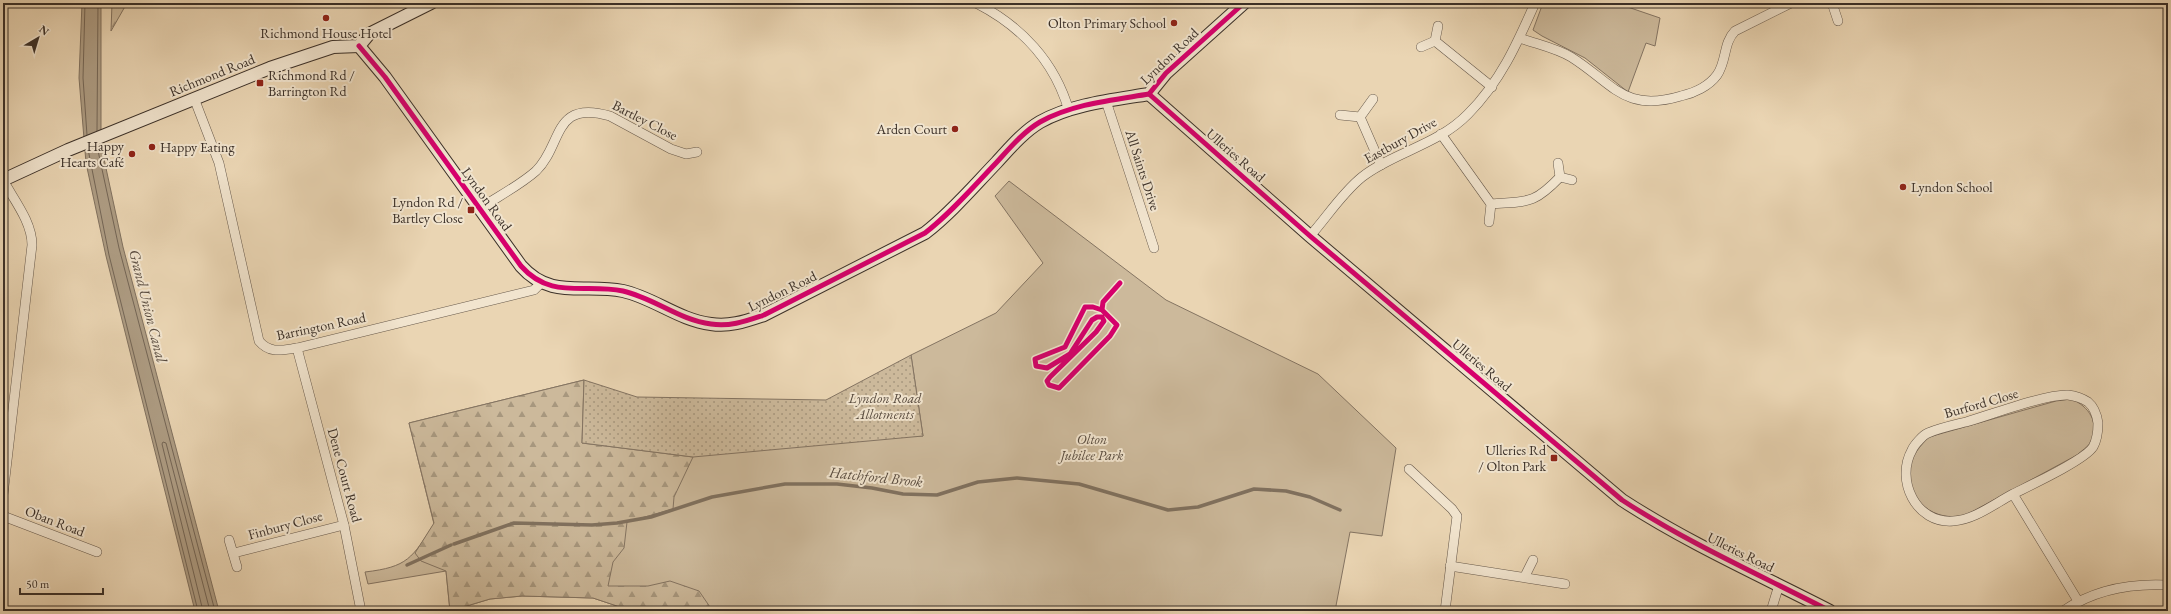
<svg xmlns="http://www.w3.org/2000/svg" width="2171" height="614" font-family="'EB Garamond',serif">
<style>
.green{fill:#ccb99b;stroke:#847462}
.forest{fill:url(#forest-firs);stroke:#847462}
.garden{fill:url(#garden-dots);stroke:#847462}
.water{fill:#ae9d84;stroke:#80715f}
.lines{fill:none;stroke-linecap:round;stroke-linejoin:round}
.shore{stroke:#746656;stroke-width:1}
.stream{stroke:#80715f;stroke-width:3.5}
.street-casing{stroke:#67594b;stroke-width:10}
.secondary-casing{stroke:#3b3028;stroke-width:14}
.street{stroke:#f1e4ce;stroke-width:9}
.secondary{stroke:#f1e4ce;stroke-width:12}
.cycleway-casing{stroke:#f1e4ce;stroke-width:8}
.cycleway{stroke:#d6006c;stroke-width:5}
.poi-dot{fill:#8f2418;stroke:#f1e4ce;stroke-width:1.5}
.labels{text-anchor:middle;stroke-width:4;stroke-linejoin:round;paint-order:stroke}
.poi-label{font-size:14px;fill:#3b3028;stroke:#f1e4ce;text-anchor:end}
.street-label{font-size:14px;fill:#3b3028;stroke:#f1e4ce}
.park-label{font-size:14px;font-style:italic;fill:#584b3f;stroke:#f1e4ce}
.water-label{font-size:15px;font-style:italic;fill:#584b3f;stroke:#f1e4ce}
</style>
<defs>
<pattern id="forest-firs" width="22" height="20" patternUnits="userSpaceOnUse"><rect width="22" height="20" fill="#ccb99b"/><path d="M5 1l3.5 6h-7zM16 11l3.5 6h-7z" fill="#a7977e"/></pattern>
<pattern id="garden-dots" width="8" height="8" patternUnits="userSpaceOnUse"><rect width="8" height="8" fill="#ccb99b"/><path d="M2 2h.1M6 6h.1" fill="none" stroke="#a7977e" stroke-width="1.8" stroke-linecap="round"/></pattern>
</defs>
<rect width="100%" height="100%" fill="#ead5b3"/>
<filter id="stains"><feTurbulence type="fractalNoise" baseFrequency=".005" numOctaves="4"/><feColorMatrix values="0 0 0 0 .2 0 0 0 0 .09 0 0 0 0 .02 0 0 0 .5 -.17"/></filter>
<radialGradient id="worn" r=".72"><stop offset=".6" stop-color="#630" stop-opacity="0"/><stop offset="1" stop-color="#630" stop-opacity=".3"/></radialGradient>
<g class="green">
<polygon points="1543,3 1616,3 1660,18 1655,46 1646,43 1628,92 1585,58 1542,36 1533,30"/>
<path d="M1009 181 1166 300 1318 374 1396 448 1382 536 1350 532 1335 611H632L593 598 522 596 490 599 450 611 446 571 368 584 365 572C408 567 412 558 434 524L409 423 584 380 582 443 923 436 911 355 996 313 1043 263 995 196Z"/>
<path d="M2071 399C2089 406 2100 423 2091 442 2088 447 2081 451 2077 455L1966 515C1934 523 1907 501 1910 468 1911 456 1921 445 1929 437L2056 401Z"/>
</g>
<g class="forest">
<polygon points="112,3 127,3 111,31"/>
<polygon points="584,380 582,443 693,457 674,497 673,509 627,522 624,548 613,562 608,586 648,586 670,581 699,591 710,607 706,611 632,611 593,598 522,596 490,599 450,611 446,571 421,561 415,553 434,523 409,423"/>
</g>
<polygon class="garden" points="911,355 923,436 693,457 582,443 584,380 637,397 826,400"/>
<polygon class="water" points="82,3 101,3 101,145 123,247 219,611 195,611 106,256 86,163 79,78"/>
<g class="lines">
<g class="shore">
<polyline points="85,3 83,78 87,135"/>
<polyline points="97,131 98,3"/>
<polyline points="97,146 119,248 215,611"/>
<polyline points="88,149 109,255 198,611"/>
<polyline points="203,611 162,444 163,442 166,443 210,611"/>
</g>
<g class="stream">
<polyline points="454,544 514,523 592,525 617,523 651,517 712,497 785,484 837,484 872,488 903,494 937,495 978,482 1017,478 1079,484 1168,510 1198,507 1254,489 1286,491 1310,497 1340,510"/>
<polyline points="407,565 451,545"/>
</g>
<defs>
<g id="street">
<path d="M976 3C1021 26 1055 62 1069 111"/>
<polyline points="1832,3 1838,21"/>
<path d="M1520 38C1536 44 1556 48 1571 57 1614 84 1624 113 1681 96 1694 93 1709 86 1717 75 1727 61 1723 43 1735 31L1791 3"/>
<polyline points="1435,41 1492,87"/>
<polyline points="1421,47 1435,41 1438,26"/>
<path d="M194 98 219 163 259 341C270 354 282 350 297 348L534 290 541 283"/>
<polyline points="1106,101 1154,248"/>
<polyline points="1340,115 1360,117 1373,99"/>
<polyline points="1360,117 1381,165"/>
<polyline points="1441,134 1491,204 1489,222"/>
<polyline points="1558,163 1560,177 1572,180"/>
<path d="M1491 204C1528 201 1533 205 1560 177"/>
<path d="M479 209C497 197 519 186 536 171 563 145 552 99 610 116L671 149 686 154 697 152"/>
<path d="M1310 236C1327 217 1342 193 1362 177 1394 152 1438 145 1468 114 1500 82 1517 44 1535 3"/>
<polyline points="297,348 344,525 361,611"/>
<polyline points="1409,469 1452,509 1457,516 1445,611"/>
<path d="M2013 494C1994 504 1974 520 1953 521 1916 524 1895 480 1912 450 1914 445 1923 435 1928 433 1940 428 1954 425 1966 422 1990 415 2046 394 2068 395 2076 396 2082 398 2088 402 2094 407 2097 416 2098 423 2098 431 2097 440 2093 447 2085 460 2029 486 2013 494L2078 601"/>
<path d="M3 495 32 245C32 222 14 200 3 180"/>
<polyline points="3,516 97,552"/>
<polyline points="229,540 237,567"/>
<polyline points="234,553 344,525"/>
<polyline points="1450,566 1565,584"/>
<polyline points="1525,576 1533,560"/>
<polyline points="1771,611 1779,585"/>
<path d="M2063 611C2095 589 2130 583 2168 585"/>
</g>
<g id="secondary">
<path d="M359 46 385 77 521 266C551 300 584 283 623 291 654 298 679 320 711 324 730 327 746 321 764 315L925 233C951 213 973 187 996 163 1009 149 1023 132 1040 122 1072 104 1113 100 1149 94L1166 73 1244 3"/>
<path d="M1149 94 1310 236 1622 500C1688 543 1760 575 1830 611"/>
<polyline points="3,180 68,150 270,68 333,47 359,46 369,34 431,3"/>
</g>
</defs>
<use href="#street" class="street-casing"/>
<use href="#secondary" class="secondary-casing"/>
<use href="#street" class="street"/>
<use href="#secondary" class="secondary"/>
<defs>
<g id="cycleway">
<path d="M359 46 385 77 521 266C551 300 584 283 623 291 654 298 679 320 711 324 730 327 746 321 764 315L925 233C951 213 973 187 996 163 1009 149 1023 132 1040 122 1072 104 1113 100 1149 94L1166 73 1244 3"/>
<path d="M1149 94 1310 236 1622 500C1688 543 1760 575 1830 611"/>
<polyline points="1102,310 1117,325 1110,336 1059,388 1049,385 1047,381 1050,377 1096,332 1104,321 1102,317 1097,317 1092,320 1070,354 1047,368 1036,366 1035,359 1065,347 1085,307 1093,307 1102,310 1103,302 1120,283"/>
</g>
</defs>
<use href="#cycleway" class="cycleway-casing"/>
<use href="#cycleway" class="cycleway"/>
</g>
<g class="poi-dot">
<circle cx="326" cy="18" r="4"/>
<circle cx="1174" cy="23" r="4"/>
<rect x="256" y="79" width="8" height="8" rx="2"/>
<circle cx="955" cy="129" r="4"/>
<circle cx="152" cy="147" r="4"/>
<circle cx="132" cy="154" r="4"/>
<circle cx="1903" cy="187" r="4"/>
<rect x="467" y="206" width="8" height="8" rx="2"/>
<rect x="1550" y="454" width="8" height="8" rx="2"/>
</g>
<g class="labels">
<g class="poi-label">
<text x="1166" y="28">Olton Primary School</text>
<text x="326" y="38" text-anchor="middle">Richmond House Hotel</text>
<text x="268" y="80" text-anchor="start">Richmond Rd /<tspan x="268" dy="16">Barrington Rd</tspan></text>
<text x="947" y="134">Arden Court</text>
<text x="124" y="151">Happy<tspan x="124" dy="16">Hearts Café</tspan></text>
<text x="160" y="152" text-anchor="start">Happy Eating</text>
<text x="1911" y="192" text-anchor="start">Lyndon School</text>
<text x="463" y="207">Lyndon Rd /<tspan x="463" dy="16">Bartley Close</tspan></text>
<text x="1546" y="455">Ulleries Rd<tspan x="1546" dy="16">/ Olton Park</tspan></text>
</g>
<g class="street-label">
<text transform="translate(1169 56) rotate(-44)" y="5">Lyndon Road</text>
<text transform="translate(212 75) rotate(-22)" y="5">Richmond Road</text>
<text transform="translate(645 120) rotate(27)" y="5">Bartley Close</text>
<text transform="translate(1400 140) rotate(-29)" y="5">Eastbury Drive</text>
<text transform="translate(1236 155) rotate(41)" y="5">Ulleries Road</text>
<text transform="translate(1143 170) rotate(72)" y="5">All Saints Drive</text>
<text transform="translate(487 199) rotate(54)" y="5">Lyndon Road</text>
<text transform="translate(782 291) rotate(-26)" y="5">Lyndon Road</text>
<text transform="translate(321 326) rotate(-12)" y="5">Barrington Road</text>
<text transform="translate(1482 365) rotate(40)" y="5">Ulleries Road</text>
<text transform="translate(1981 403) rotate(-16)" y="5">Burford Close</text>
<text transform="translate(345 475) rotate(75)" y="5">Dene Court Road</text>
<text transform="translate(55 521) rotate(21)" y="5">Oban Road</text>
<text transform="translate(285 525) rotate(-15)" y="5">Finbury Close</text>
<text transform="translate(1741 552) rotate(26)" y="5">Ulleries Road</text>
</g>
<g class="park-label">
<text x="885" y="403">Lyndon Road<tspan x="885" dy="16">Allotments</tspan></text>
<text x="1092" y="444">Olton<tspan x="1092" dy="16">Jubilee Park</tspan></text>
</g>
<g class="water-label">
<text transform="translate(148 306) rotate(76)" y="5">Grand Union Canal</text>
<text transform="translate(876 477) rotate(6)" y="5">Hatchford Brook</text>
</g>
</g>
<rect width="2171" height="614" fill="none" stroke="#ead5b3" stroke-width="16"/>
<rect x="4" y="4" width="2163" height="606" fill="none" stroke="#3b3028" stroke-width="2"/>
<rect x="8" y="8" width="2155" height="598" fill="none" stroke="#3b3028"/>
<g transform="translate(38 38) rotate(38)" stroke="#f1e4ce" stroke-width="3" paint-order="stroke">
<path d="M0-3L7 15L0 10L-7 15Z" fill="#3b3028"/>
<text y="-6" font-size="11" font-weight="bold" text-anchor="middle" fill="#3b3028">N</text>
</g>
<path d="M20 588v6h83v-6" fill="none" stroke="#3b3028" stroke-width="2"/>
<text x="26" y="588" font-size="12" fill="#3b3028" stroke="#f1e4ce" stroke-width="3" paint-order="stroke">50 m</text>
<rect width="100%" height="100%" filter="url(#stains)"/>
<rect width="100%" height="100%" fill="url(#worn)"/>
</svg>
